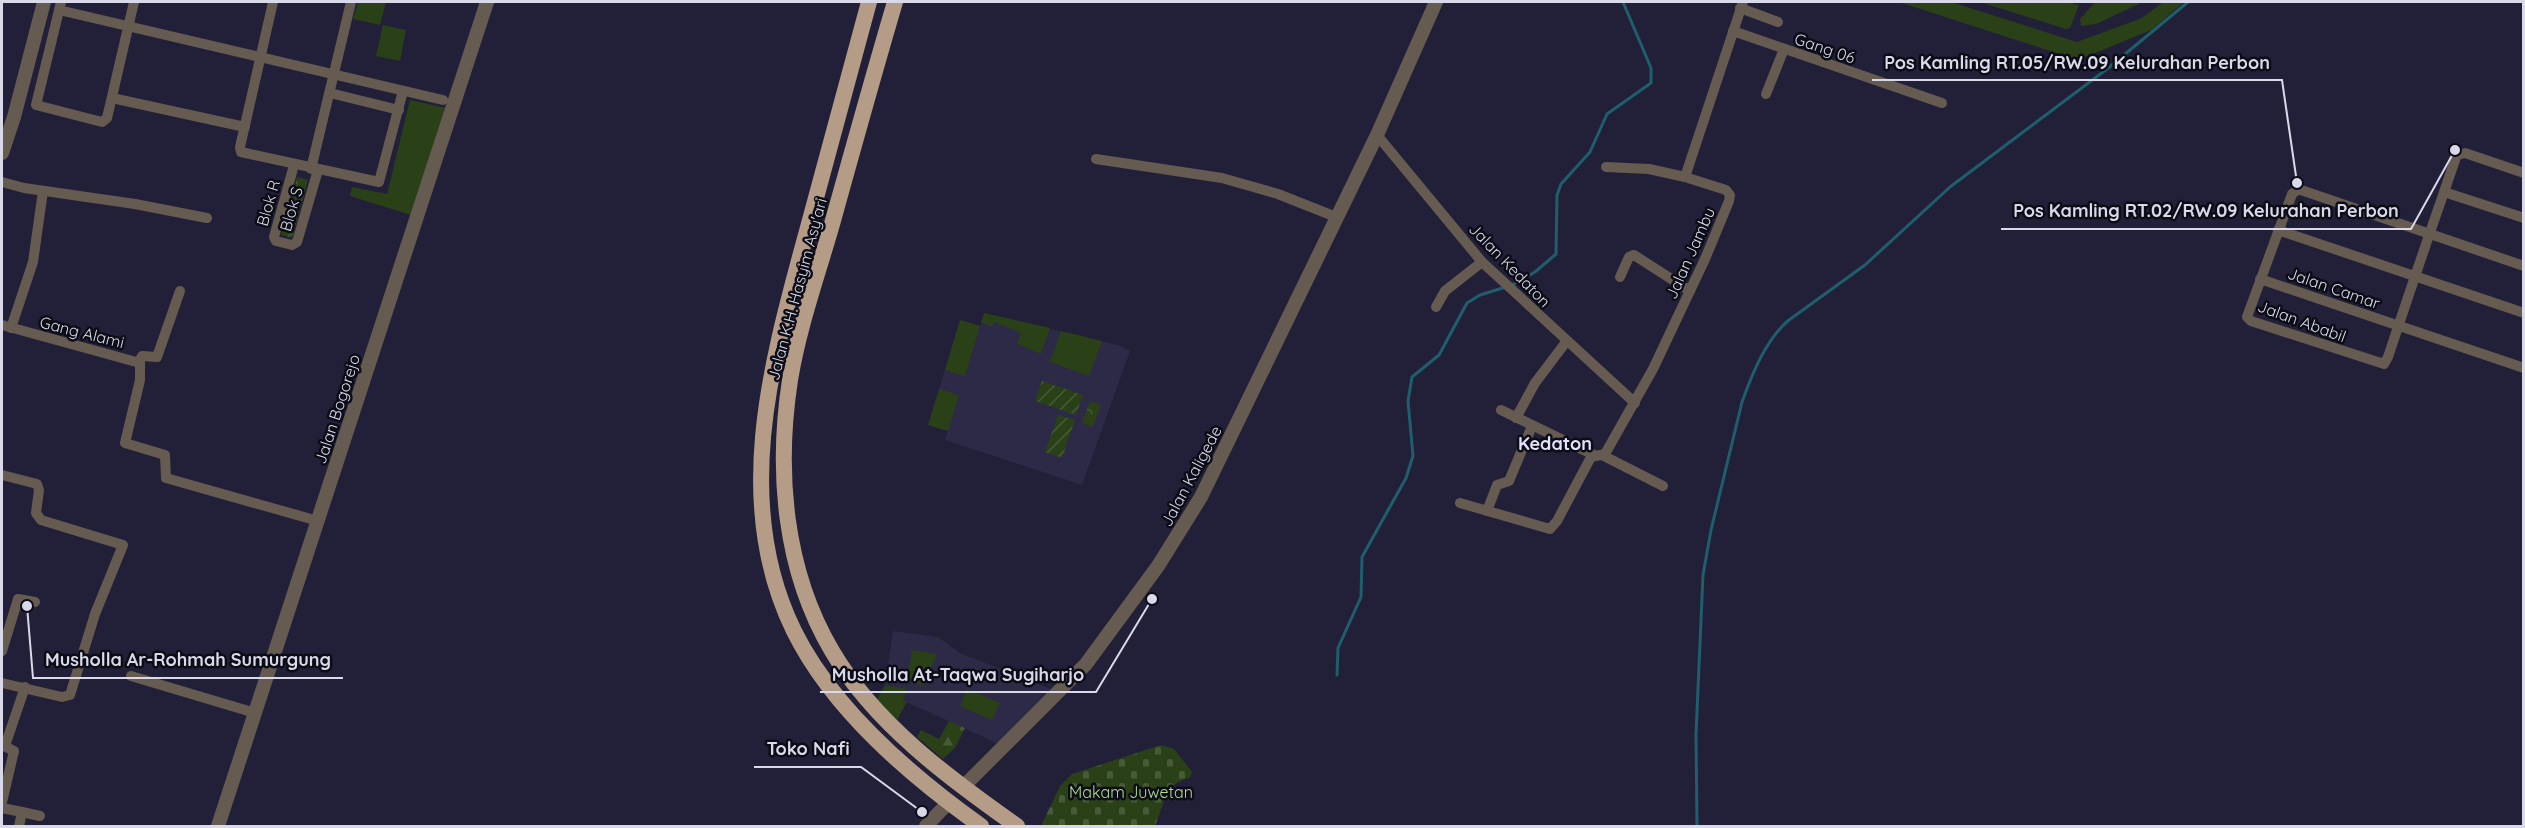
<svg xmlns="http://www.w3.org/2000/svg" width="2525" height="828" font-family="Quicksand,sans-serif">
<style>
.built{fill:#2c2a47}
.grass{fill:#2a4017}
.forest{fill:url(#forest-firs)}
.cemetery{fill:url(#cemetery-stones)}
.park{fill:url(#park-crowns)}
.garden{fill:url(#garden-furrows)}
.lines{fill:none;stroke-linecap:round;stroke-linejoin:round}
.stream{stroke:#1f5e6c;stroke-width:3}
.minor{stroke:#655b51;stroke-width:10}
.tertiary{stroke:#655b51;stroke-width:14}
.trunk{stroke:#b49c87;stroke-width:16}
.labels{text-anchor:middle;stroke-width:5;stroke-linejoin:round;paint-order:stroke}
.street-label{font-size:16px;fill:#d9d9ea;stroke:#0c0c16}
.park-label{font-size:16px;fill:#b0dc8f;stroke:#0c0c16}
.neighbourhood-label{font-size:18px;font-weight:bold;fill:#e1e2fc;stroke:#0c0c16}
.leader{fill:none;stroke:#d9d9ea;stroke-width:2}
.callout-dot{fill:#d9d9ea;stroke:#0c0c16;stroke-width:2}
.callout-label{font-size:18px;text-anchor:middle;font-weight:bold;fill:#d9d9ea;stroke:#0c0c16;stroke-width:5;stroke-linejoin:round;paint-order:stroke}
</style>
<defs>
<pattern id="forest-firs" width="22" height="20" patternUnits="userSpaceOnUse" patternTransform="scale(1.5)"><rect width="22" height="20" fill="#2a4017"/><path d="M5 1l3.5 6h-7zM16 11l3.5 6h-7z" fill="#485b39"/></pattern>
<pattern id="cemetery-stones" width="16" height="16" patternUnits="userSpaceOnUse" patternTransform="scale(1.5)"><rect width="16" height="16" fill="#2a4017"/><path d="M2 7V4a2 2 0 0 1 4 0v3zM10 15v-3a2 2 0 0 1 4 0v3z" fill="#485b39"/></pattern>
<pattern id="park-crowns" width="20" height="18" patternUnits="userSpaceOnUse" patternTransform="scale(1.5)"><rect width="20" height="18" fill="#2a4017"/><path d="M2 6a3 3 0 1 1 6 0M12 15a3 3 0 1 1 6 0" fill="none" stroke="#485b39"/></pattern>
<pattern id="garden-furrows" width="10" height="10" patternUnits="userSpaceOnUse" patternTransform="scale(1.5)"><rect width="10" height="10" fill="#2a4017"/><path d="M-1 1l2-2M0 10L10 0M9 11l2-2" fill="none" stroke="#485b39"/></pattern>
</defs>
<rect width="100%" height="100%" fill="#222038"/>
<g class="built">
<polygon points="984,313 1118,345 1130,351 1082,485 945,440 948,431 928,425 960,320 980,326"/>
<polygon points="893,631 938,637 960,653 1053,690 999,744 902,700 907,689 885,685"/>
</g>
<g class="grass">
<polygon points="358,2 386,2 380,25 353,19"/>
<polygon points="1899,2 1951,2 2077,42 2142,18 2163,2 2184,2 2151,30 2078,60"/>
<polygon points="1980,2 2066,2 2079,5 2070,28 2066,29"/>
<polygon points="2095,2 2143,2 2096,24 2081,26 2080,19"/>
<polygon points="383,25 406,30 400,61 376,56"/>
<polygon points="410,100 446,108 411,215 350,196 352,187 387,194"/>
<polygon points="984,313 1050,328 1041,354 1017,344 1021,333 994,322 992,327 981,322"/>
<polygon points="960,320 980,326 965,376 945,370"/>
<polygon points="1061,331 1102,341 1089,376 1050,362"/>
<polygon points="939,389 959,395 948,431 928,425"/>
<polygon points="912,650 937,654 924,686 907,679"/>
<polygon points="885,685 907,689 903,700 907,702 897,720 877,699"/>
<polygon points="967,689 1000,703 992,720 960,706"/>
</g>
<polygon class="forest" points="949,721 965,728 955,748 943,759 917,737 921,730 939,739"/>
<path class="cemetery" d="M1161 745 1174 749 1192 772 1190 778C1166 781 1163 807 1155 826H1041L1060 786 1072 774Z"/>
<g class="park">
<polygon points="297,177 308,180 292,238 281,235"/>
<polygon points="1090,401 1101,405 1093,427 1082,423"/>
</g>
<g class="garden">
<polygon points="1042,381 1083,395 1076,415 1035,401"/>
<polygon points="1058,415 1075,420 1062,458 1045,452"/>
</g>
<g class="lines">
<g class="stream">
<polyline points="1512,285 1535,272 1556,254 1557,195 1561,184 1590,152 1607,114 1651,83 1651,68 1623,2"/>
<polyline points="1337,675 1338,648 1361,597 1362,557 1406,478 1413,456 1408,401 1412,377 1439,355 1467,303 1480,295 1506,287"/>
<path d="M1697 826 1696 734 1703 575 1711 530 1742 402C1752 374 1766 339 1789 320L1865 265 1950 187 2107 69 2188 2"/>
</g>
<g class="minor">
<polyline points="61,2 36,105 102,122 107,118 134,2"/>
<polyline points="273,2 240,147 241,152 379,182 403,91"/>
<polyline points="1740,8 1778,22"/>
<polyline points="59,10 443,100"/>
<polyline points="1733,31 1942,103"/>
<polyline points="330,93 399,110"/>
<polyline points="1766,94 1784,49"/>
<polyline points="112,98 245,127"/>
<polyline points="1377,135 1482,262 1635,403"/>
<polyline points="1096,159 1222,178 1278,194 1336,217"/>
<polyline points="294,165 274,237 276,241 292,245 297,242 318,170"/>
<polyline points="1606,167 1649,169 1685,177"/>
<polyline points="311,169 351,2"/>
<path d="M2524 173 2465 153 2457 155 2455 160 2444 192 2443 195C2424 249 2406 303 2388 357L2384 364 2251 321 2247 317 2292 194 2297 190H2301L2524 266"/>
<polyline points="2,182 24,188 135,204 207,218"/>
<polyline points="2444,192 2524,218"/>
<polyline points="2278,230 2524,313"/>
<polyline points="1620,277 1629,257 1634,255 1690,291"/>
<polyline points="2260,279 2524,368"/>
<polyline points="1436,307 1445,291 1482,262"/>
<polyline points="2,325 140,363 140,380 125,443 165,455 166,478 318,521"/>
<polyline points="11,328 33,262 43,191"/>
<polyline points="139,362 142,356 157,357 180,291"/>
<polyline points="1501,410 1594,455"/>
<polyline points="1516,418 1535,383 1566,342"/>
<polyline points="1602,455 1663,486"/>
<polyline points="2,475 37,484 39,490 36,513 41,520 123,545 95,614 70,695 62,697 2,683"/>
<polyline points="1460,503 1550,529 1557,521 1591,457 1605,454 1653,369 1705,259 1729,201 1730,195 1726,190 1685,177 1743,2"/>
<polyline points="1487,511 1497,485 1509,481 1532,426"/>
<polyline points="2,651 18,599 35,602"/>
<polyline points="131,676 255,713"/>
<polyline points="2,745 14,751 2,802"/>
<polyline points="5,746 25,687"/>
<polyline points="2,808 22,812 19,826"/>
<polyline points="22,812 40,816"/>
</g>
<g class="tertiary">
<polyline points="2,153 14,117 44,2"/>
<polyline points="964,786 1086,664 1158,566 1201,497 1377,135 1436,2"/>
<polyline points="218,826 487,2"/>
<polyline points="926,826 949,802"/>
</g>
<g class="trunk">
<path d="M869 2C849 74 830 147 810 220 774 353 729 499 794 631 833 710 911 776 981 826"/>
<path d="M895 2C874 73 854 145 834 217 819 271 799 325 790 380 776 471 784 570 832 651 874 723 950 779 1017 826"/>
</g>
</g>
<g class="labels">
<g class="street-label">
<text transform="translate(1825 48) rotate(19)" y="6">Gang 06</text>
<text transform="translate(268 203) rotate(-74)" y="6">Blok R</text>
<text transform="translate(291 209) rotate(-74)" y="6">Blok S</text>
<text transform="translate(1690 253) rotate(-66)" y="6">Jalan Jambu</text>
<text transform="translate(1510 265) rotate(46)" y="6">Jalan Kedaton</text>
<text transform="translate(2334 288) rotate(19)" y="6">Jalan Camar</text>
<text transform="translate(797 289) rotate(-75)" y="6">Jalan K.H. Hasyim Asy'ari</text>
<text transform="translate(2302 321) rotate(20)" y="6">Jalan Ababil</text>
<text transform="translate(82 332) rotate(14)" y="6">Gang Alami</text>
<text transform="translate(337 409) rotate(-72)" y="6">Jalan Bogorejo</text>
<text transform="translate(1191 476) rotate(-62)" y="6">Jalan Kaligede</text>
</g>
<g class="park-label">
<text x="1131" y="798">Makam Juwetan</text>
</g>
<g class="neighbourhood-label">
<text x="1555" y="450">Kedaton</text>
</g>
</g>
<path class="leader" d="M2297 183L2282 80H1872M2455 150L2411 229H2001M27 606L33 678H343M1152 599L1096 692H820M922 812L861 767H754"/>
<g class="callout-dot">
<circle cx="2297" cy="183" r="6"/>
<circle cx="2455" cy="150" r="6"/>
<circle cx="27" cy="606" r="6"/>
<circle cx="1152" cy="599" r="6"/>
<circle cx="922" cy="812" r="6"/>
</g>
<g class="callout-label">
<text x="2077" y="69">Pos Kamling RT.05/RW.09 Kelurahan Perbon</text>
<text x="2206" y="217">Pos Kamling RT.02/RW.09 Kelurahan Perbon</text>
<text x="188" y="666">Musholla Ar-Rohmah Sumurgung</text>
<text x="958" y="681">Musholla At-Taqwa Sugiharjo</text>
<text x="808" y="755">Toko Nafi</text>
</g>
<rect width="2525" height="828" fill="none" stroke="#d9d9ea" stroke-width="6"/>
</svg>
